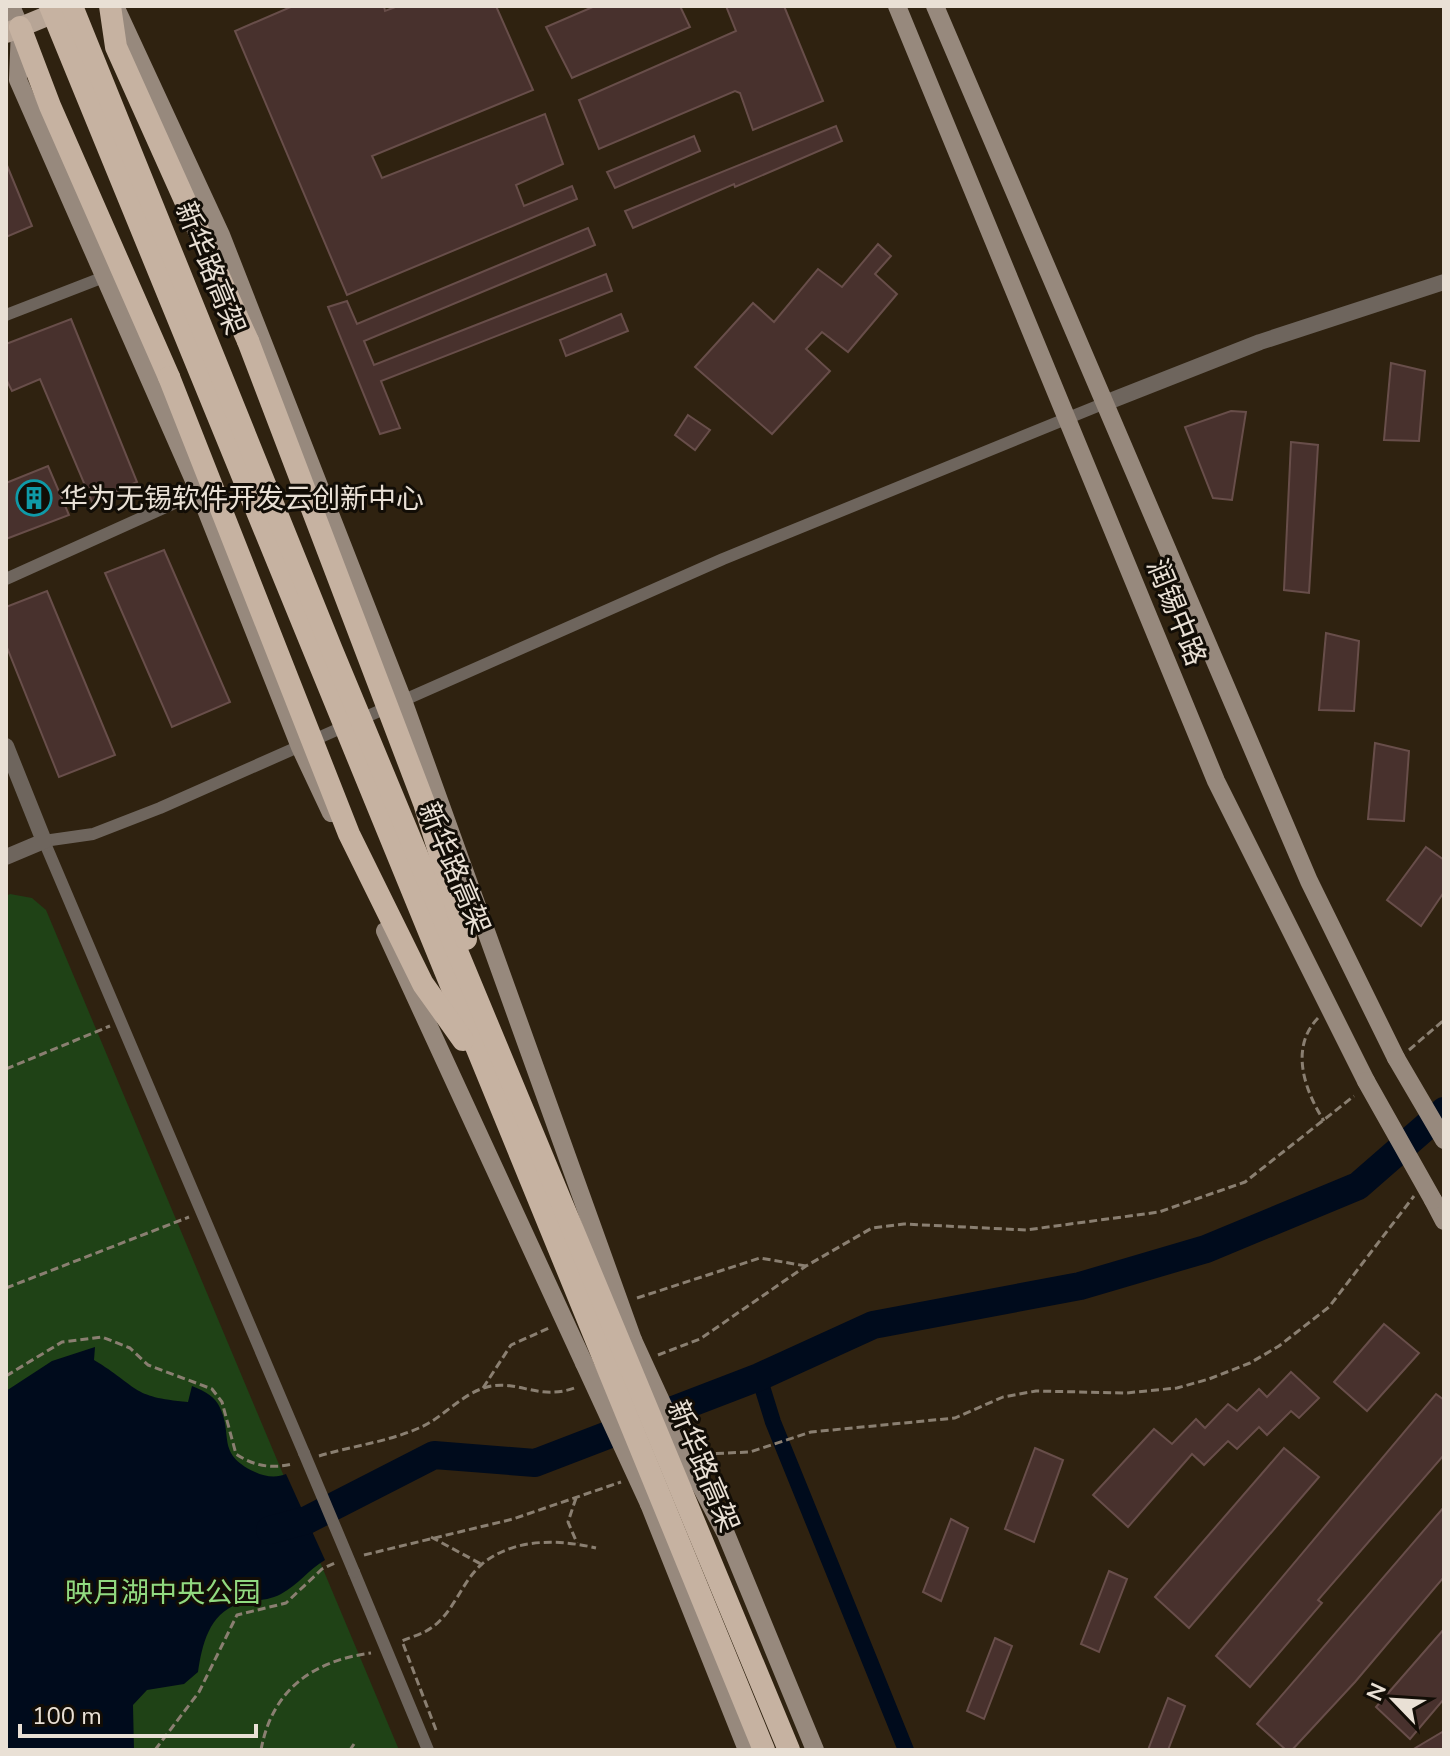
<svg xmlns="http://www.w3.org/2000/svg" width="1450" height="1756" font-family="'Nunito Sans','Noto Sans SC',sans-serif">
<style>
.green{fill:#1f4216}
.water{fill:#000b1c}
.lines{fill:none;stroke-linecap:round;stroke-linejoin:round}
.canal{stroke:#000b1c;stroke-width:16}
.river{stroke:#000b1c;stroke-width:28}
.building{fill:#48312d;stroke:#684e4a;stroke-width:2}
.path{stroke:#8a7f71;stroke-width:3;stroke-dasharray:8 4;stroke-linecap:butt}
.minor{stroke:#6e655d;stroke-width:12}
.tertiary{stroke:#6e655d;stroke-width:16}
.secondary{stroke:#97897d;stroke-width:18}
.primary{stroke:#b7a596;stroke-width:20}
.trunk{stroke:#c6b2a1;stroke-width:22}
.minor-bridge{stroke:#6e655d;stroke-width:12}
.secondary-bridge{stroke:#97897d;stroke-width:18}
.trunk-bridge{stroke:#c6b2a1;stroke-width:22}
.labels{text-anchor:middle;stroke-width:6;stroke-linejoin:round;paint-order:stroke}
.street-label{font-size:28px;fill:#e9e0d5;stroke:#120d06}
.poi-label{font-size:28px;fill:#e9e0d5;stroke:#120d06;text-anchor:start}
.park-label{font-size:28px;fill:#91da80;stroke:#120d06}
</style>
<rect width="100%" height="100%" fill="#2f2210"/>
<polygon class="green" points="10,894 32,898 46,910 399,1750 6,1750 6,896"/>
<path class="water" d="M95 1347 94 1360C139 1387 130 1397 188 1402L192 1386C201 1390 212 1394 218 1404 235 1434 214 1453 255 1472 265 1477 277 1478 286 1474L325 1560C308 1570 298 1585 281 1594 266 1602 253 1599 238 1604 209 1614 202 1645 198 1672L184 1684 147 1690 133 1705 134 1750H6V1391L52 1361Z"/>
<g class="lines">
<polyline class="canal" points="759,1377 773,1422 906,1750"/>
<polyline class="river" points="270,1530 307,1520 434,1455 535,1463 759,1377 873,1325 1080,1286 1206,1249 1358,1186 1444,1111"/>
</g>
<g class="building">
<polygon points="293,6 384,6 385,11 398,6 496,6 533,90 372,156 382,178 545,114 563,164 516,185 524,206 572,186 577,199 347,295 235,31"/>
<polygon points="595,6 680,6 690,27 572,78 546,27"/>
<polygon points="726,6 784,6 823,101 753,130 740,93 735,91 599,149 579,100 736,31"/>
<polygon points="836,126 842,141 735,187 734,184 633,228 625,211"/>
<polygon points="694,136 700,151 615,188 607,172"/>
<polygon points="6,163 32,226 6,237"/>
<polygon points="588,228 595,245 364,341 374,365 606,274 612,291 381,381 400,428 380,434 328,307 347,301 357,324"/>
<polygon points="878,244 891,256 875,274 897,294 848,352 822,332 806,349 830,371 772,434 695,367 753,303 774,322 818,269 842,287"/>
<polygon points="621,314 628,331 566,356 560,340"/>
<polygon points="71,319 137,482 92,502 40,379 12,391 6,379 6,344"/>
<polygon points="1391,363 1425,371 1419,441 1384,440"/>
<polygon points="1231,411 1246,412 1232,500 1213,498 1185,427"/>
<polygon points="688,415 710,430 695,450 675,435"/>
<polygon points="1291,442 1318,445 1309,593 1284,590"/>
<polygon points="48,466 69,515 6,539 6,483"/>
<polygon points="164,550 230,702 172,727 105,573"/>
<polygon points="47,591 115,755 59,777 6,645 6,607"/>
<polygon points="1326,633 1359,641 1354,711 1319,710"/>
<polygon points="1375,743 1409,751 1404,821 1368,819"/>
<polygon points="1426,847 1444,860 1444,892 1421,926 1387,900"/>
<polygon points="1384,1324 1419,1353 1367,1411 1334,1382"/>
<polygon points="1291,1372 1319,1398 1299,1418 1291,1411 1267,1435 1259,1427 1237,1449 1228,1441 1204,1465 1192,1454 1128,1527 1093,1495 1154,1429 1172,1444 1196,1419 1205,1428 1228,1404 1237,1411 1259,1389 1267,1397"/>
<polygon points="1436,1394 1444,1400 1444,1455 1318,1600 1322,1603 1250,1687 1216,1656"/>
<polygon points="1035,1448 1063,1460 1034,1542 1005,1529"/>
<polygon points="1284,1448 1319,1477 1189,1628 1155,1597"/>
<polygon points="1444,1507 1444,1577 1355,1682 1292,1750 1286,1750 1257,1724"/>
<polygon points="951,1519 968,1528 941,1601 923,1592"/>
<polygon points="1109,1571 1127,1579 1099,1652 1081,1644"/>
<polygon points="1444,1629 1444,1699 1410,1739 1376,1707"/>
<polygon points="995,1638 1012,1646 984,1719 967,1711"/>
<polygon points="1168,1698 1185,1706 1168,1750 1148,1750"/>
<polygon points="1444,1731 1444,1750 1412,1750"/>
</g>
<g class="lines">
<g class="path">
<path d="M1318 1018C1289 1048 1305 1091 1324 1121"/>
<polyline points="1409,1050 1444,1020"/>
<polyline points="6,1069 110,1026"/>
<polyline points="6,1288 189,1217"/>
<polyline points="637,1298 760,1258 806,1266"/>
<polyline points="658,1355 700,1339 806,1266 872,1228 904,1224 1026,1230 1159,1212 1245,1182 1354,1096"/>
<path d="M6 1376 62 1342 102 1337 130 1348 148 1365 212 1389 222 1402 236 1454C254 1466 271 1469 292 1464"/>
<polyline points="483,1388 511,1345 549,1328"/>
<polyline points="704,1454 750,1452 811,1432 955,1418 1003,1397 1036,1391 1126,1393 1177,1388 1209,1379 1250,1363 1279,1346 1329,1307 1414,1196"/>
<path d="M319 1456C352 1446 387 1442 419 1428 443 1418 461 1394 487 1387 519 1379 539 1402 577 1387"/>
<polyline points="576,1498 568,1522 577,1543"/>
<polyline points="431,1537 481,1564"/>
<polyline points="364,1555 513,1519 621,1482"/>
<path d="M436 1730 402 1641C411 1637 423 1634 431 1628 453 1614 462 1581 482 1564 514 1538 558 1539 596 1548"/>
<polyline points="155,1750 199,1692 237,1615 286,1603 322,1569 337,1562"/>
<path d="M261 1750C272 1690 312 1661 371 1653"/>
<polyline points="350,1750 354,1744"/>
</g>
<g class="minor">
<polyline points="6,315 104,277"/>
<polyline points="6,579 199,492"/>
<polyline points="304,1453 44,841 93,834 160,808 723,559 1105,403"/>
<polyline points="354,1572 428,1750"/>
</g>
<g class="tertiary">
<polyline points="1105,403 1260,342 1444,282"/>
<polyline points="6,746 44,841 6,857"/>
</g>
<g class="secondary">
<polyline points="11,6 20,27 18,80 199,492 300,747 331,813"/>
<polyline points="115,6 221,235 404,703 633,1340"/>
<polyline points="897,6 1216,781 1366,1081"/>
<polyline points="935,6 1309,881 1396,1058"/>
<polyline points="385,931 584,1363"/>
<polyline points="1433,1200 1444,1221"/>
<polyline points="695,1475 726,1534 815,1750"/>
<polyline points="649,1504 747,1750"/>
</g>
<polyline class="primary" points="6,33 69,7"/>
<g class="trunk">
<polyline points="110,6 116,47 248,341"/>
<polyline points="20,27 50,106 169,377"/>
</g>
<polyline class="minor-bridge" points="304,1453 354,1572"/>
<g class="secondary-bridge">
<polyline points="1396,1058 1444,1140"/>
<polyline points="1366,1081 1433,1200"/>
<polyline points="633,1340 695,1475"/>
<polyline points="584,1363 649,1504"/>
</g>
<g class="trunk-bridge">
<polyline points="50,6 764,1750"/>
<polyline points="72,6 332,650 789,1750"/>
<polyline points="248,341 424,803 466,939"/>
<polyline points="169,377 349,834 423,984 463,1040"/>
</g>
</g>
<defs>
<symbol id="building-ring" viewBox="-11 -11 22 22"><circle r="9.5" fill="#120d06" stroke="#0f9aa8" stroke-width="1.5"/><path d="M-4-6H4V6H1V3H-1V6H-4ZM-2.5-4.3h1.7v1.8h-1.7ZM.8-4.3h1.7v1.8H.8ZM-2.5-1h1.7V.8h-1.7ZM.8-1h1.7V.8H.8Z" fill="#0f9aa8"/></symbol>
</defs>
<g fill-rule="evenodd">
<use href="#building-ring" x="14" y="478" width="40" height="40"/>
</g>
<g class="labels">
<g class="street-label">
<text transform="translate(211 268) rotate(68)" y="10">新华路高架</text>
<text transform="translate(1177 612) rotate(68)" y="10">润锡中路</text>
<text transform="translate(455 868) rotate(67)" y="10">新华路高架</text>
<text transform="translate(704 1466) rotate(67)" y="10">新华路高架</text>
</g>
<g class="poi-label">
<text x="60" y="508">华为无锡软件开发云创新中心</text>
</g>
<g class="park-label">
<text x="163" y="1602">映月湖中央公园</text>
</g>
</g>
<rect width="1450" height="1756" fill="none" stroke="#e9e0d5" stroke-width="16"/>
<g transform="translate(1394 1700) rotate(295)" stroke="#120d06" stroke-width="6" paint-order="stroke">
<path d="M0-6L14 30L0 20L-14 30Z" fill="#e9e0d5"/>
<text y="-12" font-size="22" font-weight="bold" text-anchor="middle" fill="#e9e0d5">N</text>
</g>
<path d="M20 1724v12h236v-12" fill="none" stroke="#e9e0d5" stroke-width="4"/>
<text x="32" y="1724" font-size="24" fill="#e9e0d5" stroke="#120d06" stroke-width="6" paint-order="stroke">100 m</text>
</svg>
